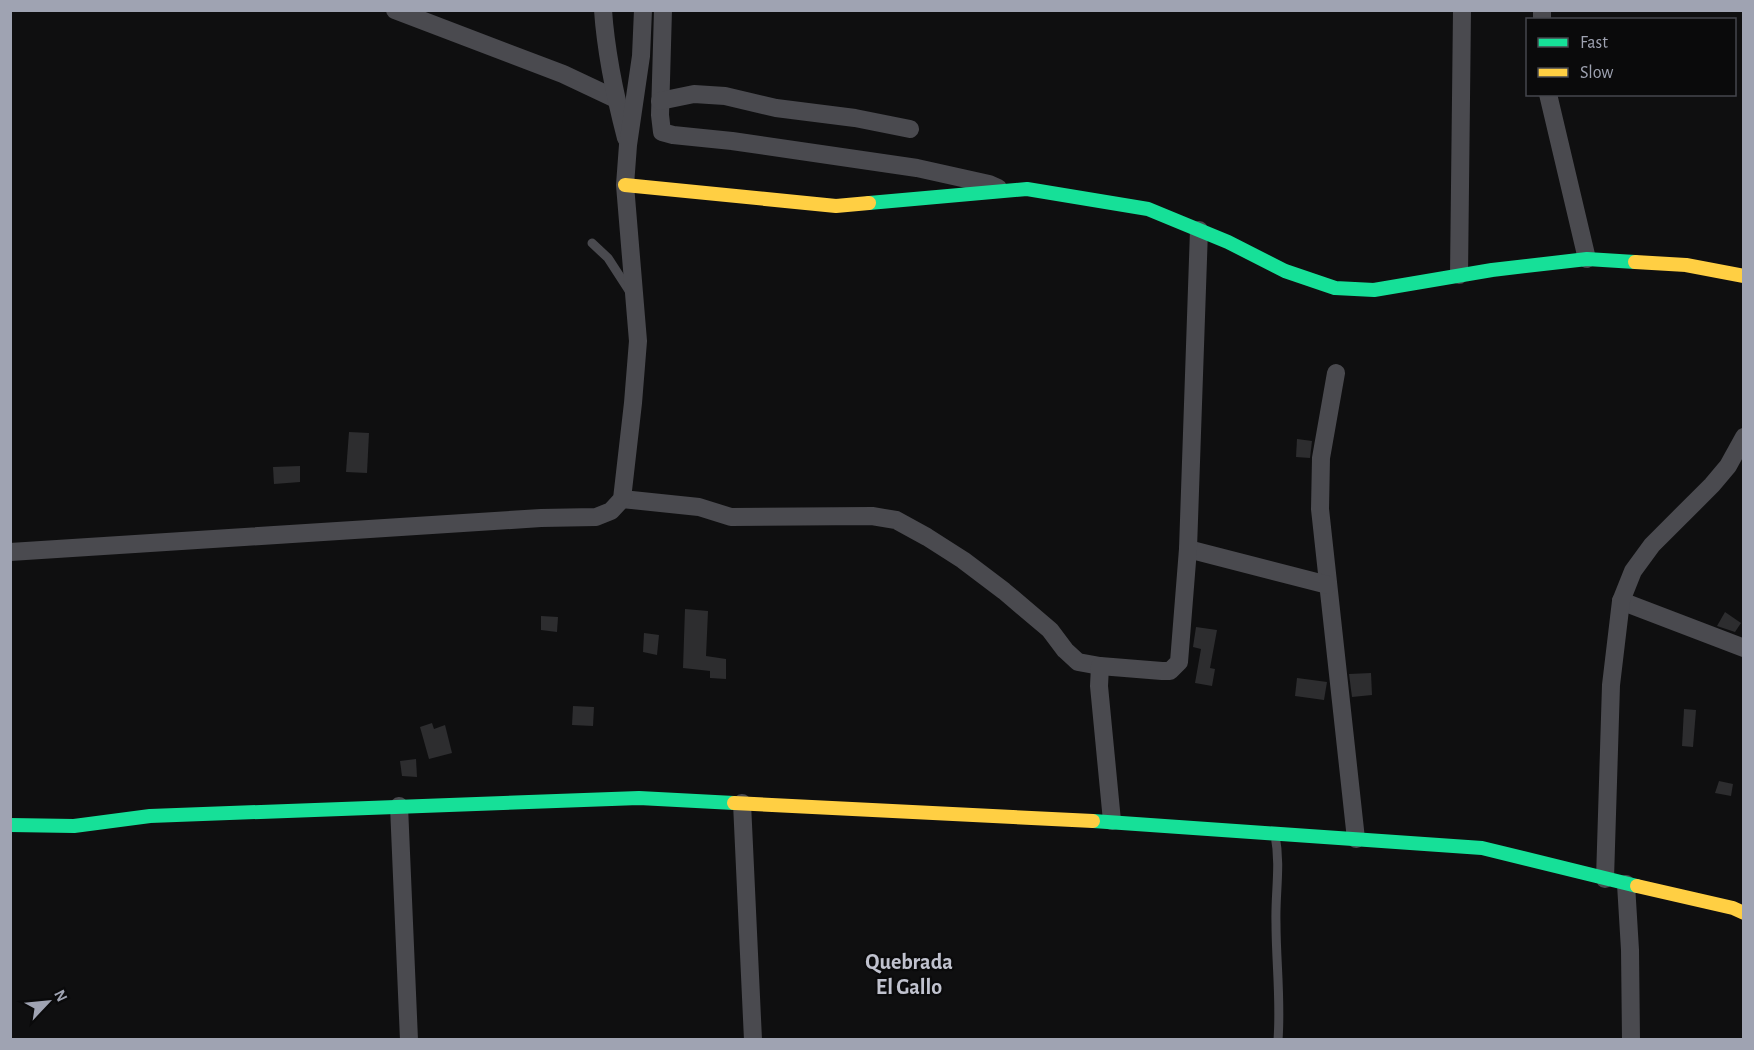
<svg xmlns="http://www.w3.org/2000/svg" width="1754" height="1050" font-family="'Alegreya Sans',sans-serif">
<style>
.building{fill:#2d2d2f}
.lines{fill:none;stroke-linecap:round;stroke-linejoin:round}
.lane{stroke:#4a4a4f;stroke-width:9}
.street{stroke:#4a4a4f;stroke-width:18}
.fast{stroke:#16e098;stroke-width:14}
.slow{stroke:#ffcf43;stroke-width:14}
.labels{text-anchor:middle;stroke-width:4.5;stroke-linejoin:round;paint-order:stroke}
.neighbourhood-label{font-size:22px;font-weight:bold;fill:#c0c2ce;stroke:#0a0a0b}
</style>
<rect width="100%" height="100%" fill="#0f0f10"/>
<g class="building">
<polygon points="349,432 369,433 367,473 346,472"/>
<polygon points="1297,439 1312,441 1310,458 1296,457"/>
<polygon points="300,466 300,482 274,484 273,467"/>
<polygon points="685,609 708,611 706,656 726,659 726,679 710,678 710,671 683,668"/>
<polygon points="1725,612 1741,623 1735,632 1717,626"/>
<polygon points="541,616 558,617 557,632 541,630"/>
<polygon points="1196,627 1217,630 1210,668 1215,669 1212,686 1195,683 1201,649 1193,647"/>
<polygon points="644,633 659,635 657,655 643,652"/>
<polygon points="1371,673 1372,695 1352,697 1349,674"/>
<polygon points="1297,678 1327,682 1324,700 1295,696"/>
<polygon points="573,706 594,707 593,726 572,725"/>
<polygon points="1684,709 1696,710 1693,747 1682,746"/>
<polygon points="432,723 434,729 445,725 452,753 429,759 420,727"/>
<polygon points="416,759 417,777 402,776 400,761"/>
<polygon points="1719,781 1733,784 1731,796 1715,793"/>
</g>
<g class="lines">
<g class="lane">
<polyline points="592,243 608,258 630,292"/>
<path d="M1275 835C1281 866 1275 893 1276 923 1276 962 1281 1000 1278 1040"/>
</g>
<g class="street">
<polyline points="395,10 563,74 616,99"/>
<path d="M603 10C606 54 615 96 626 138"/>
<polyline points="663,10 660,115 662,132 673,135 732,141 917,168 989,184 998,188"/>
<polyline points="1542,20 1542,10"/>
<polyline points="1548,94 1587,259"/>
<polyline points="660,101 694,94 725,96 776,108 855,118 910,129"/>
<polyline points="1459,275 1462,10"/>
<polyline points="1336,373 1321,458 1320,509 1356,839"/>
<polyline points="622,499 699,507 731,517 872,516 896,520 927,537 963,560 1004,591 1050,630 1065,650 1078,662 1100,666"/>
<polyline points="1188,549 1328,585"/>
<polyline points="10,552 541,518 596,517 611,511 622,499 633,403 638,341 625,185 628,145 641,56 643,10"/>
<polyline points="1621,601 1744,648"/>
<polyline points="742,803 753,1040"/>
<polyline points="399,806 409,1040"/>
<polyline points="1112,821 1099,686 1100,666 1162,671 1170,671 1179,662 1188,549 1199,230"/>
<polyline points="1605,879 1611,685 1621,601 1633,571 1652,545 1712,485 1728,466 1744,437"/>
<polyline points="1626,884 1630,950 1631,1040"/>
</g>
<g class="fast">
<polyline points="869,203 1027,189 1148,209 1228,242 1285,271 1335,288 1374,290 1492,270 1587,259 1635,262"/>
<polyline points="1093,821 1482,848 1637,886"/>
<polyline points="10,825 74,826 150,816 639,798 734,803"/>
</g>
<g class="slow">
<polyline points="625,185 836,206 869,203"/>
<polyline points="1635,262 1686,265 1744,276"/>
<polyline points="734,803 1093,821"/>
<polyline points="1637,886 1733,908 1744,913"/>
</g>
</g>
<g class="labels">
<g class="neighbourhood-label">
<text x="909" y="969">Quebrada<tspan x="909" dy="25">El Gallo</tspan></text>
</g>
</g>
<rect width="1754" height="1050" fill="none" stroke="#9fa3b2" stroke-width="24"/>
<rect x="1526" y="18" width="210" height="78" fill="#0a0a0b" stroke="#46474e" stroke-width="1.5"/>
<rect x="1538" y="38" width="30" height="9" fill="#16e098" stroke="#46474e" stroke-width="1.5"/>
<text x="1580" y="48" font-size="18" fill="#9fa3b2">Fast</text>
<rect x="1538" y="68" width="30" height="9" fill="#ffcf43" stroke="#46474e" stroke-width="1.5"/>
<text x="1580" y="78" font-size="18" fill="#9fa3b2">Slow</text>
<g transform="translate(48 1002) rotate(64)" stroke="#0a0a0b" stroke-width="4.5" paint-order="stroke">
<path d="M0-4.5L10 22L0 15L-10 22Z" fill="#9fa3b2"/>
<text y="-9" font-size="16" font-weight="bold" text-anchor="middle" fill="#9fa3b2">N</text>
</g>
</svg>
